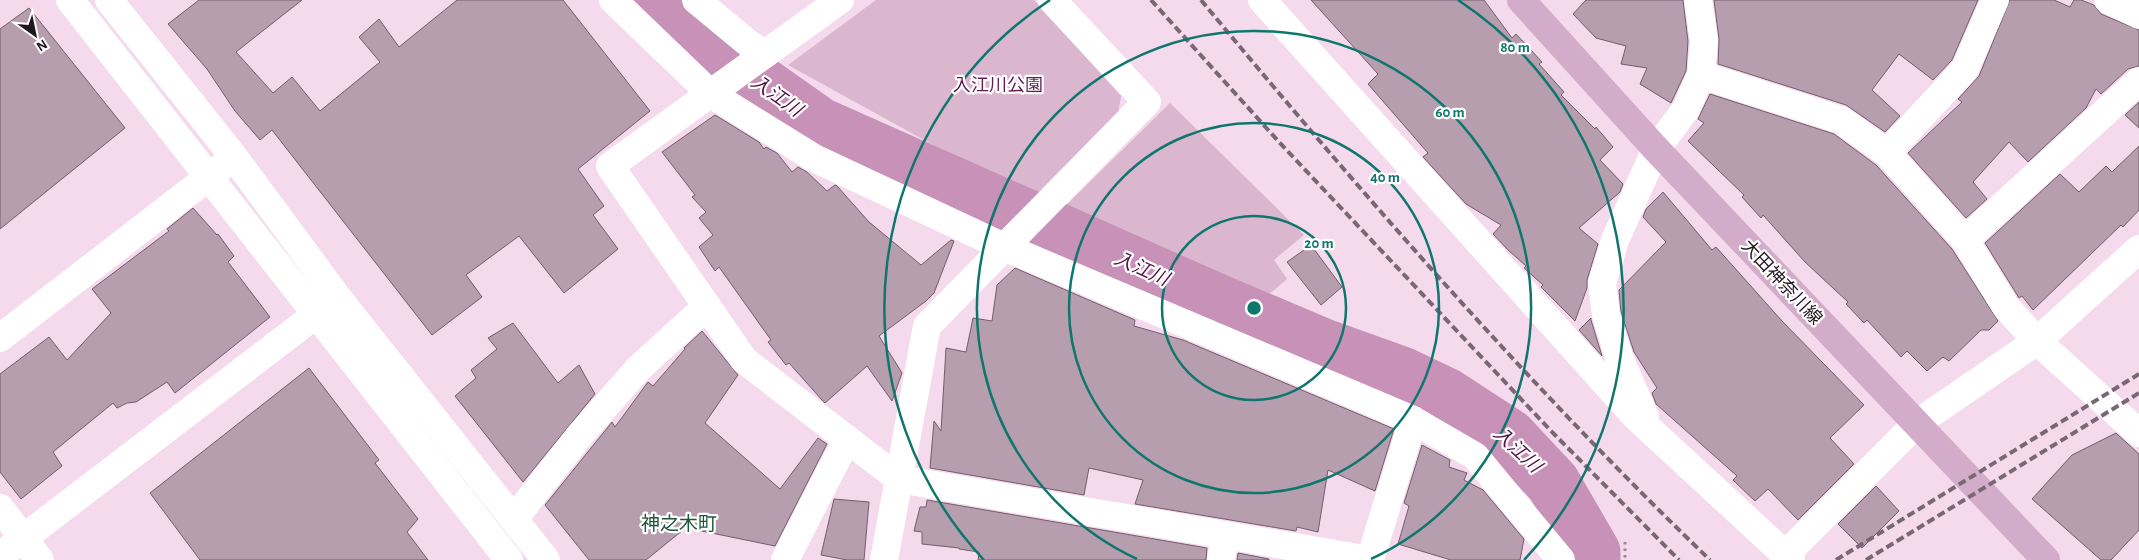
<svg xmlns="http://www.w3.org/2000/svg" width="2139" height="560" font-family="'Alegreya Sans','Noto Sans JP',sans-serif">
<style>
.green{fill:#dab6cf}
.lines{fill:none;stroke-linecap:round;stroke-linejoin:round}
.river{stroke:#c891b8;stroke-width:55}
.building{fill:#b79eaf;stroke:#735c6c}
.path{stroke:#9a8795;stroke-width:3;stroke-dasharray:2.5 4;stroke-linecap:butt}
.minor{stroke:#fff;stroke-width:28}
.major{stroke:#d2acc8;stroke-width:28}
.rail{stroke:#796874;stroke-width:4;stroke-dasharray:8 4;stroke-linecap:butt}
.ring{fill:none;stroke:#0f766e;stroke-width:2.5}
.labels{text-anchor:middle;stroke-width:4.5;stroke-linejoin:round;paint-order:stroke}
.park-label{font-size:18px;fill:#601e51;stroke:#fff}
.street-label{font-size:18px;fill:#21171e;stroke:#fff}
.water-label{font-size:19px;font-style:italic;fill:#551448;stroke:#fff}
.neighbourhood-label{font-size:19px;fill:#1c5739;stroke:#fff}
.centre{fill:#0f766e;stroke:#fff;stroke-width:2.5}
.ring-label{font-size:15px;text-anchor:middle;font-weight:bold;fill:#0f766e;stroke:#fff;stroke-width:4.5;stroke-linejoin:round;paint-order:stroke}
</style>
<rect width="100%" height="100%" fill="#f4daec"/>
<g class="green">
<polygon points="876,0 1034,0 1121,96 1118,114 1033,200 788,65"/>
<polygon points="1170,103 1304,235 1274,260 1287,279 1253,308 1055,216"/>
</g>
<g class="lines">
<polyline class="river" points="659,0 692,35 820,125 1219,302 1326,347 1404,375 1446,395 1509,436 1553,483 1593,552 1593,560"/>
</g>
<g class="building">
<polygon points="199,0 302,0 236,52 273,93 292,77 320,111 380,62 359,37 379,19 399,47 457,0 563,0 650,111 578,169 604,206 593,215 618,249 564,293 519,236 466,275 482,297 432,335 272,130 260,140 235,111 207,69 168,24"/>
<polygon points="1311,0 1484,0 1512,38 1516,34 1542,62 1539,64 1564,92 1561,95 1595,129 1596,127 1613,147 1600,160 1623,184 1620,192 1579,228 1598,244 1587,280 1587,288 1575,321 1541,287 1543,285 1524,268 1526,266 1508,250 1493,234 1501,225 1466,204 1423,157 1428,153 1368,84 1378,74"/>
<polygon points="1586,0 1683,0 1688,41 1686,71 1671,103 1640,84 1647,68 1621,64 1626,46 1596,38 1573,14"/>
<polygon points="1714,0 1978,0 1952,60 1933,80 1899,54 1872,90 1900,116 1885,132 1846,105 1718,64 1719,39"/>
<polygon points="2010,0 2054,0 2070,7 2074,0 2081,0 2094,5 2101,14 2139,30 2139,66 2128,69 2101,94 2096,89 2086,108 2028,162 2009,142 1973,182 1987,199 1966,218 1908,153 1962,102 1958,99 1979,76"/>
<polygon points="29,8 125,128 0,229 0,29"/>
<polygon points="1710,94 1834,134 1876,165 1952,249 1998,321 1989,330 1981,330 1949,361 1943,357 1927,371 1907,351 1901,357 1867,320 1864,323 1846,304 1848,302 1805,262 1763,215 1761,218 1742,197 1744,195 1688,141 1704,123 1698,119"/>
<polygon points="2139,102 2139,128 2125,115"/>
<polygon points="715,115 759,142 764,149 766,147 777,153 792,172 798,167 807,172 827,191 835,185 837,186 869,222 921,265 951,240 954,241 934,293 926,301 879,336 902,373 892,401 867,366 825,403 822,400 789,363 786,365 768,342 771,340 719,267 715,271 699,247 713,235 699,218 706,212 692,197 695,195 662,152"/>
<polygon points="2139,146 2139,210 2123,227 2121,225 2033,310 2022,296 2019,298 1985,243 2060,174 2079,192 2106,166 2112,172"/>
<polygon points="1663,192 1712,250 1716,247 1782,321 1864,405 1830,438 1854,464 1798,520 1768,489 1755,501 1733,480 1737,476 1656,404 1652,393 1657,388 1634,352 1621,312 1619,290 1666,242 1643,217 1646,209"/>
<polygon points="193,208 217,235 218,234 234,256 228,262 270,317 175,393 167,382 136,402 127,403 117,408 113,403 53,452 62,466 21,499 0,472 0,374 49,337 67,360 111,313 92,289 169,231 167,229"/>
<polygon points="1311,245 1342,287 1321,305 1287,262"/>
<polygon points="1015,268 1135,320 1134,326 1183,340 1394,429 1375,491 1328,470 1318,532 1297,527 1296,531 1135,504 1143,480 1089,468 1084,495 930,468 934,421 941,431 946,348 966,352 973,318 992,321 997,285"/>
<polygon points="1591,318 1591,320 1602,356 1579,330"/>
<polygon points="513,323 558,383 579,365 595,394 523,482 455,396 476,378 471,370 497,349 488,338"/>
<polygon points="702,331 738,375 705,423 780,489 818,438 827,444 775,546 692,529 688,526 646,560 589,560 545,505 612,422 615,427 648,382 653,386 685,349 684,348"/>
<polygon points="309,368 379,460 375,463 418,519 407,532 428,560 200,560 150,493"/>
<polygon points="2116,433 2139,454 2139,530 2111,560 2101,560 2032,499 2072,455"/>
<polygon points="1422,445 1450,460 1449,467 1467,473 1464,480 1483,490 1524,539 1520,560 1451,560 1398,544 1409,506 1404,503"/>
<polygon points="1876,486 1899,511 1862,548 1838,524"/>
<polygon points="834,499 869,502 864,560 847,560 821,555"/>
<polygon points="927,500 1207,548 1206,560 978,560 979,552 959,549 959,548 922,544 922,532 914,531 920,507 926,507"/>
<polygon points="1238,553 1269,559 1269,560 1237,560"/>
</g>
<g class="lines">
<polyline class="path" points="1625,542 1625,560"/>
<g class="minor">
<polyline points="70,0 509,560"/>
<polyline points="109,0 234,157 338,298 546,560"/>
<polyline points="613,0 711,94 814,158 1004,247 1413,420 1475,456 1561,560"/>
<polyline points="696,0 748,43 765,54"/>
<polyline points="840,0 610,166 744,360 899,479 1370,560"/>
<polyline points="1262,0 1635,416 1791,560"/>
<polyline points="2108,0 2139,15"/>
<polyline points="1701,75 1841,120 1887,153 1965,240 2006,307 2037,341 2139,433"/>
<polyline points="1887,153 1965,69 1995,0"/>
<polyline points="1965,240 2139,81"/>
<polyline points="0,338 224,165"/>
<polyline points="1645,417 1619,357 1606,315 1602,284 1615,240 1656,149 1686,109 1701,75 1704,41 1698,0"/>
<polyline points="0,508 40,560"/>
<polyline points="514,519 580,435 639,368 707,306"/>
<polyline points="1785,555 1916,424 2037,341 2139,249"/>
<polyline points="0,556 331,303"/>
<polyline points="785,560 847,439"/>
<polyline points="884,560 927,326 1147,102 1052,0"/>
<polyline points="1221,560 1225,535"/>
<polyline points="1370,560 1413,420"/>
</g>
<polyline class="major" points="1521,0 1656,149 2046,560"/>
<g class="rail">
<polyline points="1151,0 1279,142 1553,433 1679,560"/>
<path d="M1201 0C1362 194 1528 385 1710 560"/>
<polyline points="1836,560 2139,374"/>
<polyline points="1866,560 2139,393"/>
</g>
</g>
<g class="ring">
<circle cx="1254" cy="308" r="92"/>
<circle cx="1254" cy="308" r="185"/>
<path d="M1137 559A277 277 0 1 1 1371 559"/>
<path d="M984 560A369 369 0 0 1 1050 0M1458 0A369 369 0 0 1 1524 560"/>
</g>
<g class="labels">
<g class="park-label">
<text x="998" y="91">入江川公園</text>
</g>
<g class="street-label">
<text transform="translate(1782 282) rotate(47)" y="6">大田神奈川線</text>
</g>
<g class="water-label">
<text transform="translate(777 95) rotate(35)" y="7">入江川</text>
<text transform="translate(1142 268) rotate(24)" y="7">入江川</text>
<text transform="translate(1518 449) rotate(43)" y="7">入江川</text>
</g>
<g class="neighbourhood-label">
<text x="679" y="530">神之木町</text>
</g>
</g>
<circle cx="1254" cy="308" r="8" class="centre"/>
<g class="ring-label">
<text x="1515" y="52">80 m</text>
<text x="1450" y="117">60 m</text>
<text x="1385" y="182">40 m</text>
<text x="1319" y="248">20 m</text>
</g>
<g transform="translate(35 35) rotate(147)" stroke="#ffffff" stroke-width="4" paint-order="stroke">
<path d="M0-4L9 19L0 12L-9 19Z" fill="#21171e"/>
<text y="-8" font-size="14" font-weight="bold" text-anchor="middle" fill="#21171e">N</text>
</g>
</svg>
